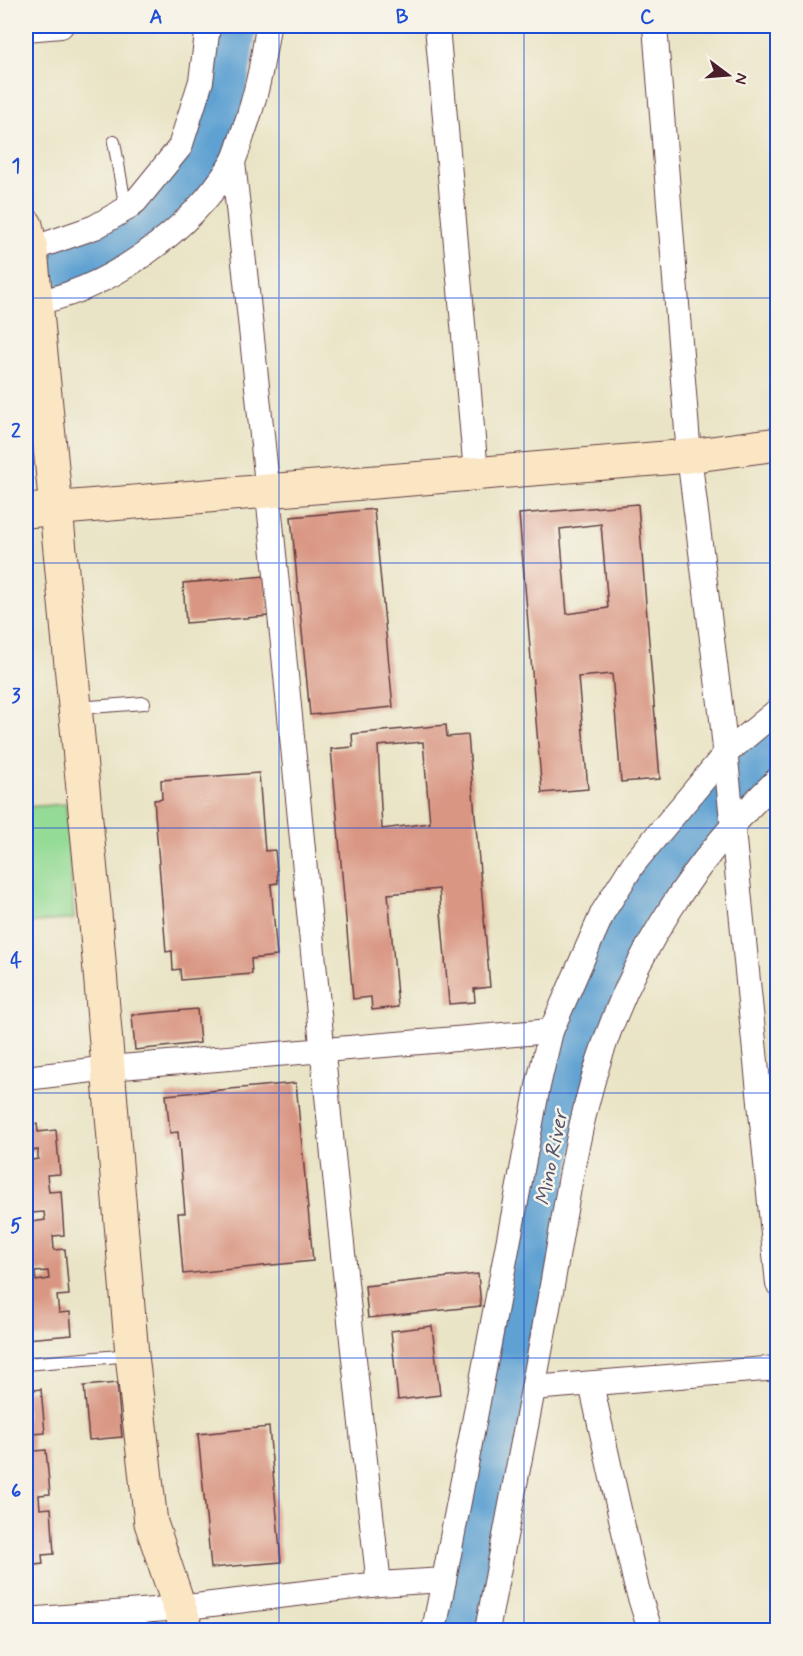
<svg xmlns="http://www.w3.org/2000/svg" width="803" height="1656" font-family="Mynerve,sans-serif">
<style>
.green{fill:#94db95;stroke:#6f7d60;stroke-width:1.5}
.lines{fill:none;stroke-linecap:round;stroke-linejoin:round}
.river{stroke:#5ea1d2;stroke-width:45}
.building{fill:#d99683;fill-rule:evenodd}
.lane-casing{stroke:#623d42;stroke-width:14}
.street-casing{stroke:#623d42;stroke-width:26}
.secondary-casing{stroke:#623d42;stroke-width:35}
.lane{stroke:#fff;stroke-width:12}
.street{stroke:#fff;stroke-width:24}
.secondary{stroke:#fbe6c4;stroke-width:33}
.grid{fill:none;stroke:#1d4ed8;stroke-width:1.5;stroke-opacity:0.55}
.labels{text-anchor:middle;stroke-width:5;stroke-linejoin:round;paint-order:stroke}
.water-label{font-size:21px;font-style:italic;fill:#52536e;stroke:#f7f3e8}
.neatline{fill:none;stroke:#1d4ed8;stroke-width:2}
.grid-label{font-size:20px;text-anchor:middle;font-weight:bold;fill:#1d4ed8}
</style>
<rect width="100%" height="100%" fill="#f7f3e8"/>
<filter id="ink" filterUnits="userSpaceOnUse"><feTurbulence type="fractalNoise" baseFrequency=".0167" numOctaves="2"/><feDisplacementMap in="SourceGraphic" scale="12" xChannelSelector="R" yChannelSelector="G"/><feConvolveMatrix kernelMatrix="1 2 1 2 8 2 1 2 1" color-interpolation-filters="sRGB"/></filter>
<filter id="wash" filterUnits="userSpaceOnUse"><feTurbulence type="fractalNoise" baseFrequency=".008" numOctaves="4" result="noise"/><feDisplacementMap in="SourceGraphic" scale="24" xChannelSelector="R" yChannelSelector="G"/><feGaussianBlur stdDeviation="1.35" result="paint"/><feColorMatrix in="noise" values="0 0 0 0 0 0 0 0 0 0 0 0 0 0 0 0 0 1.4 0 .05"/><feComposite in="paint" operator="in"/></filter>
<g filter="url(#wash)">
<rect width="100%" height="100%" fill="#e9e4c5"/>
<polygon class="green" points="66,804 74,919 26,923 26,807"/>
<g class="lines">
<g class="river">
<path d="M26 275C90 259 141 233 184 180 190 172 199 164 203 155 223 115 228 68 234 26"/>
<polyline points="461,1630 557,1113 578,1038 632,912 681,841 778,746"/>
</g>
</g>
<g id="blocks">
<g class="building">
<path d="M638 504 660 779 621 782 612 674 578 677 588 789 542 793 519 514ZM601 524 608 608 567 614 560 529Z"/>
<polygon points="374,509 393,707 310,715 291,517"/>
<polygon points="266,576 269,616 186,623 183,583"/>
<path d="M446 725 447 737 468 735 490 987 474 989 475 1002 449 1004 439 889 388 894 398 1007 372 1010 371 997 353 999 331 749 353 747 352 734ZM423 742 430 823 382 829 378 746Z"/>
<polygon points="259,773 265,851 275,850 278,883 271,884 277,956 251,959 252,974 181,980 180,969 173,970 172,951 166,952 154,800 162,799 161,780"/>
<polygon points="197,1009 200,1043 135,1050 132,1015"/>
<polygon points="296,1083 313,1261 183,1274 178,1213 185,1213 178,1132 170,1133 166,1095"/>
<path d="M37 1124 38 1132 56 1130 60 1174 47 1175 49 1192 61 1191 64 1235 53 1236 54 1250 65 1249 69 1295 57 1296 59 1313 70 1312 72 1335 26 1339V1161L38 1159V1150L26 1152V1125ZM44 1212 45 1220 32 1222 31 1213ZM48 1271 49 1279 36 1281 35 1272Z"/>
<polygon points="478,1274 481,1306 368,1318 365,1286"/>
<polygon points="432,1326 440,1395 398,1400 391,1331"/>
<polygon points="117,1383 122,1437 89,1440 84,1386"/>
<polygon points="41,1389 45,1433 32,1434 34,1451 46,1450 50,1494 39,1495 40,1509 51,1508 54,1554 42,1555 43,1564 26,1566 26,1539 34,1538 33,1530 26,1531 26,1480 30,1479 29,1471 26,1471 26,1391"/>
<polygon points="269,1427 281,1562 211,1568 198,1434"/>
</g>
</g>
</g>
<g filter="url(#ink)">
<use href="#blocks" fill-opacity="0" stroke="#623d42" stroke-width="1.5"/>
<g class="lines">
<defs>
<g id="lane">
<polyline points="114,142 126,209"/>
<polyline points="77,708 144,703"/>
<polyline points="26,1364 131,1355"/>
</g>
<g id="street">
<polyline points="437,26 476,473"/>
<polyline points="655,26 689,456 722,719 778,1284"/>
<polyline points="26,29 61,26"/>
<path d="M233 162C286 635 324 1111 379 1584"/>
<polyline points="26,251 95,227 126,209 136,201 180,147 201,81 208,26"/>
<path d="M26 304C104 294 192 230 232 163 237 154 240 142 243 133 257 94 262 66 268 26"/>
<polyline points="26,1078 109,1068 551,1031 603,912 634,863 725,754 778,710"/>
<polyline points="591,1384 636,1585 650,1630"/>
<polyline points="533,1388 778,1368"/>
<polyline points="26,1620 179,1608 379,1584 444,1580 538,1086 551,1031"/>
<polyline points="434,1630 444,1580"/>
<path d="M487 1630C507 1525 528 1419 547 1313 563 1229 573 1142 599 1060 633 954 697 855 778 779"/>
</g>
<g id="secondary">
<polyline points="26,225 31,250 96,924 132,1355 151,1523 187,1630"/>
<polyline points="26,511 689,456 778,444"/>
</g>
</defs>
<use href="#lane" class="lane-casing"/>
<use href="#street" class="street-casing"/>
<use href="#secondary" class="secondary-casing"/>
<use href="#lane" class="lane"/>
<use href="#street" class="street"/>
<use href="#secondary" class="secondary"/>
</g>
</g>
<path class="grid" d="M279 26V1630M524 26V1630M26 298H778M26 563H778M26 828H778M26 1093H778M26 1358H778"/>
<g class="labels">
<g class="water-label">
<text transform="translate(551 1158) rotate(-79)" y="7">Mino River</text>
</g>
</g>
<rect width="803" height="1656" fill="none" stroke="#f7f3e8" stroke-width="66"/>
<g transform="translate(728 75) rotate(106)" stroke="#f7f3e8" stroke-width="4.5" paint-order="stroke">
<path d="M0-4.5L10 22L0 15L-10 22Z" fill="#4a1f2b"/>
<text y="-9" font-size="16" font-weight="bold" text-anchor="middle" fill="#4a1f2b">N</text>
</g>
<rect x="33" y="33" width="737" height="1590" class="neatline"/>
<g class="grid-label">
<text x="156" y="23">A</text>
<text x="402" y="23">B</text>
<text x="647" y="23">C</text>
<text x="16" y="172">1</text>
<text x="16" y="437">2</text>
<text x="16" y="702">3</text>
<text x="16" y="967">4</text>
<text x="16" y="1232">5</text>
<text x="16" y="1497">6</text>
</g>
</svg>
